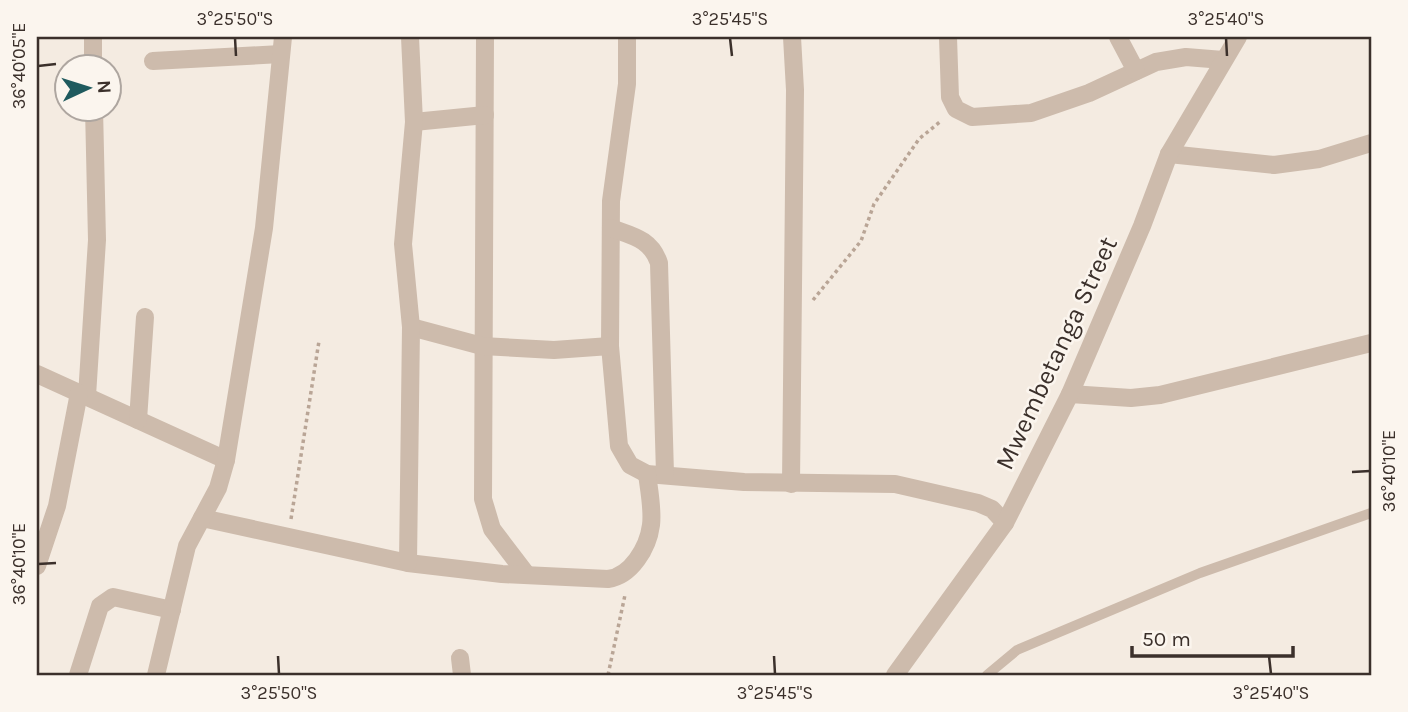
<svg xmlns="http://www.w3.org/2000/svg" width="1408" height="712" font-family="Karla,sans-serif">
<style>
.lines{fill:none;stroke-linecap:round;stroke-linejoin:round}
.path{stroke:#b9a596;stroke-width:3.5;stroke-dasharray:3.5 3.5;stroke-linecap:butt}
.service{stroke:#cdbbac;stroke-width:10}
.minor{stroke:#cdbbac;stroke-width:18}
.tertiary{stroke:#cdbbac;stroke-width:18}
.ticks{fill:none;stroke:#3b302b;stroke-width:2.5}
.labels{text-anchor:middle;stroke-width:5;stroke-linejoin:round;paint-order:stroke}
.street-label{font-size:26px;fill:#3b302b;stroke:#fbf5ee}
.neatline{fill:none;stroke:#3b302b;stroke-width:2.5}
.ticks-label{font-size:18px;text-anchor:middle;fill:#3b302b}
</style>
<rect width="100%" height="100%" fill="#f4ebe1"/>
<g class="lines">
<g class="path">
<polyline points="813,300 861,241 874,204 919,139 941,121"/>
<polyline points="291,519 319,341"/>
<polyline points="608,675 625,595"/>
</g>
<polyline class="service" points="987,675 1017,650 1200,573 1371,513"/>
<g class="minor">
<polyline points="485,37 483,499 492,529 527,575"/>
<polyline points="627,37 627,84 611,201 610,346 619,446 630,465 647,474 744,482 895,484 978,503 992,509 1005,523"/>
<polyline points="948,37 950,97 956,109 972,117 1031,113 1089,93 1156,62 1186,57 1223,60"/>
<polyline points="1118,37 1136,71"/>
<polyline points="153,61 281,54"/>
<polyline points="93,66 93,37"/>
<polyline points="414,122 485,115"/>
<polyline points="1169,154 1274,165 1319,159 1371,143"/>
<path d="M611 228C633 236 651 239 659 263L665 474"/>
<polyline points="411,327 482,346 554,350 610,346"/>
<polyline points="37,374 226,460"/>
<polyline points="1070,394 1131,398 1160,395 1371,343"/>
<polyline points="87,396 97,240 94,108"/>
<polyline points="138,420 145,317"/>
<polyline points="791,484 795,90 792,37"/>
<path d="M202 518 408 563 502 574 608 579C631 576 648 548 651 525 653 509 649 490 647 474"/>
<polyline points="408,563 411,327 403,244 414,122 410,37"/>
<polyline points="37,566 57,506 79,393"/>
<polyline points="460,658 462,675"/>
<polyline points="78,675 100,606 113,597 172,610"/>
<polyline points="156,675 187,546 218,488 226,460 264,228 283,37"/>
</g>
<polyline class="tertiary" points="895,675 1005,523 1070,394 1142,226 1169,154 1238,37"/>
</g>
<path class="ticks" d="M235 38 236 56M730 38 732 56M1226 38 1227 56M38 66 56 64M1352 472 1370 471M38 564 56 563M278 656 279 674M774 656 775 674M1269 656 1271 674"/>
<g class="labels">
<g class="street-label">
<text transform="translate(1056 353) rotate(-65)" y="9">Mwembetanga Street</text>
</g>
</g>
<rect width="1408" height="712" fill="none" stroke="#fbf5ee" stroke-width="77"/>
<g transform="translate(88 88) rotate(86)"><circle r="33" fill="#fbf5ee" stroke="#aea6a0" stroke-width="2"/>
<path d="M0-5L12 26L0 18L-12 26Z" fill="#1f5a5e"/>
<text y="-10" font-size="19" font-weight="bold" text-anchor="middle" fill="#3b302b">N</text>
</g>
<path d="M1132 646v10h161v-10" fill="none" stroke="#3b302b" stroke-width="3.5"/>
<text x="1142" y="646" font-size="21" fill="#3b302b" stroke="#fbf5ee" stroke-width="5" paint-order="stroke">50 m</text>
<rect x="38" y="38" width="1332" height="636" class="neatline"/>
<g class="ticks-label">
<text x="235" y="25">3°25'50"S</text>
<text x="730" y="25">3°25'45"S</text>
<text x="1226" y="25">3°25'40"S</text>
<text transform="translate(19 66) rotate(-90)" y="6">36°40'05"E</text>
<text transform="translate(1389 471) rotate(-90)" y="6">36°40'10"E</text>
<text transform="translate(19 564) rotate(-90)" y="6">36°40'10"E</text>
<text x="279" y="699">3°25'50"S</text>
<text x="775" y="699">3°25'45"S</text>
<text x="1271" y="699">3°25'40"S</text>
</g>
</svg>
